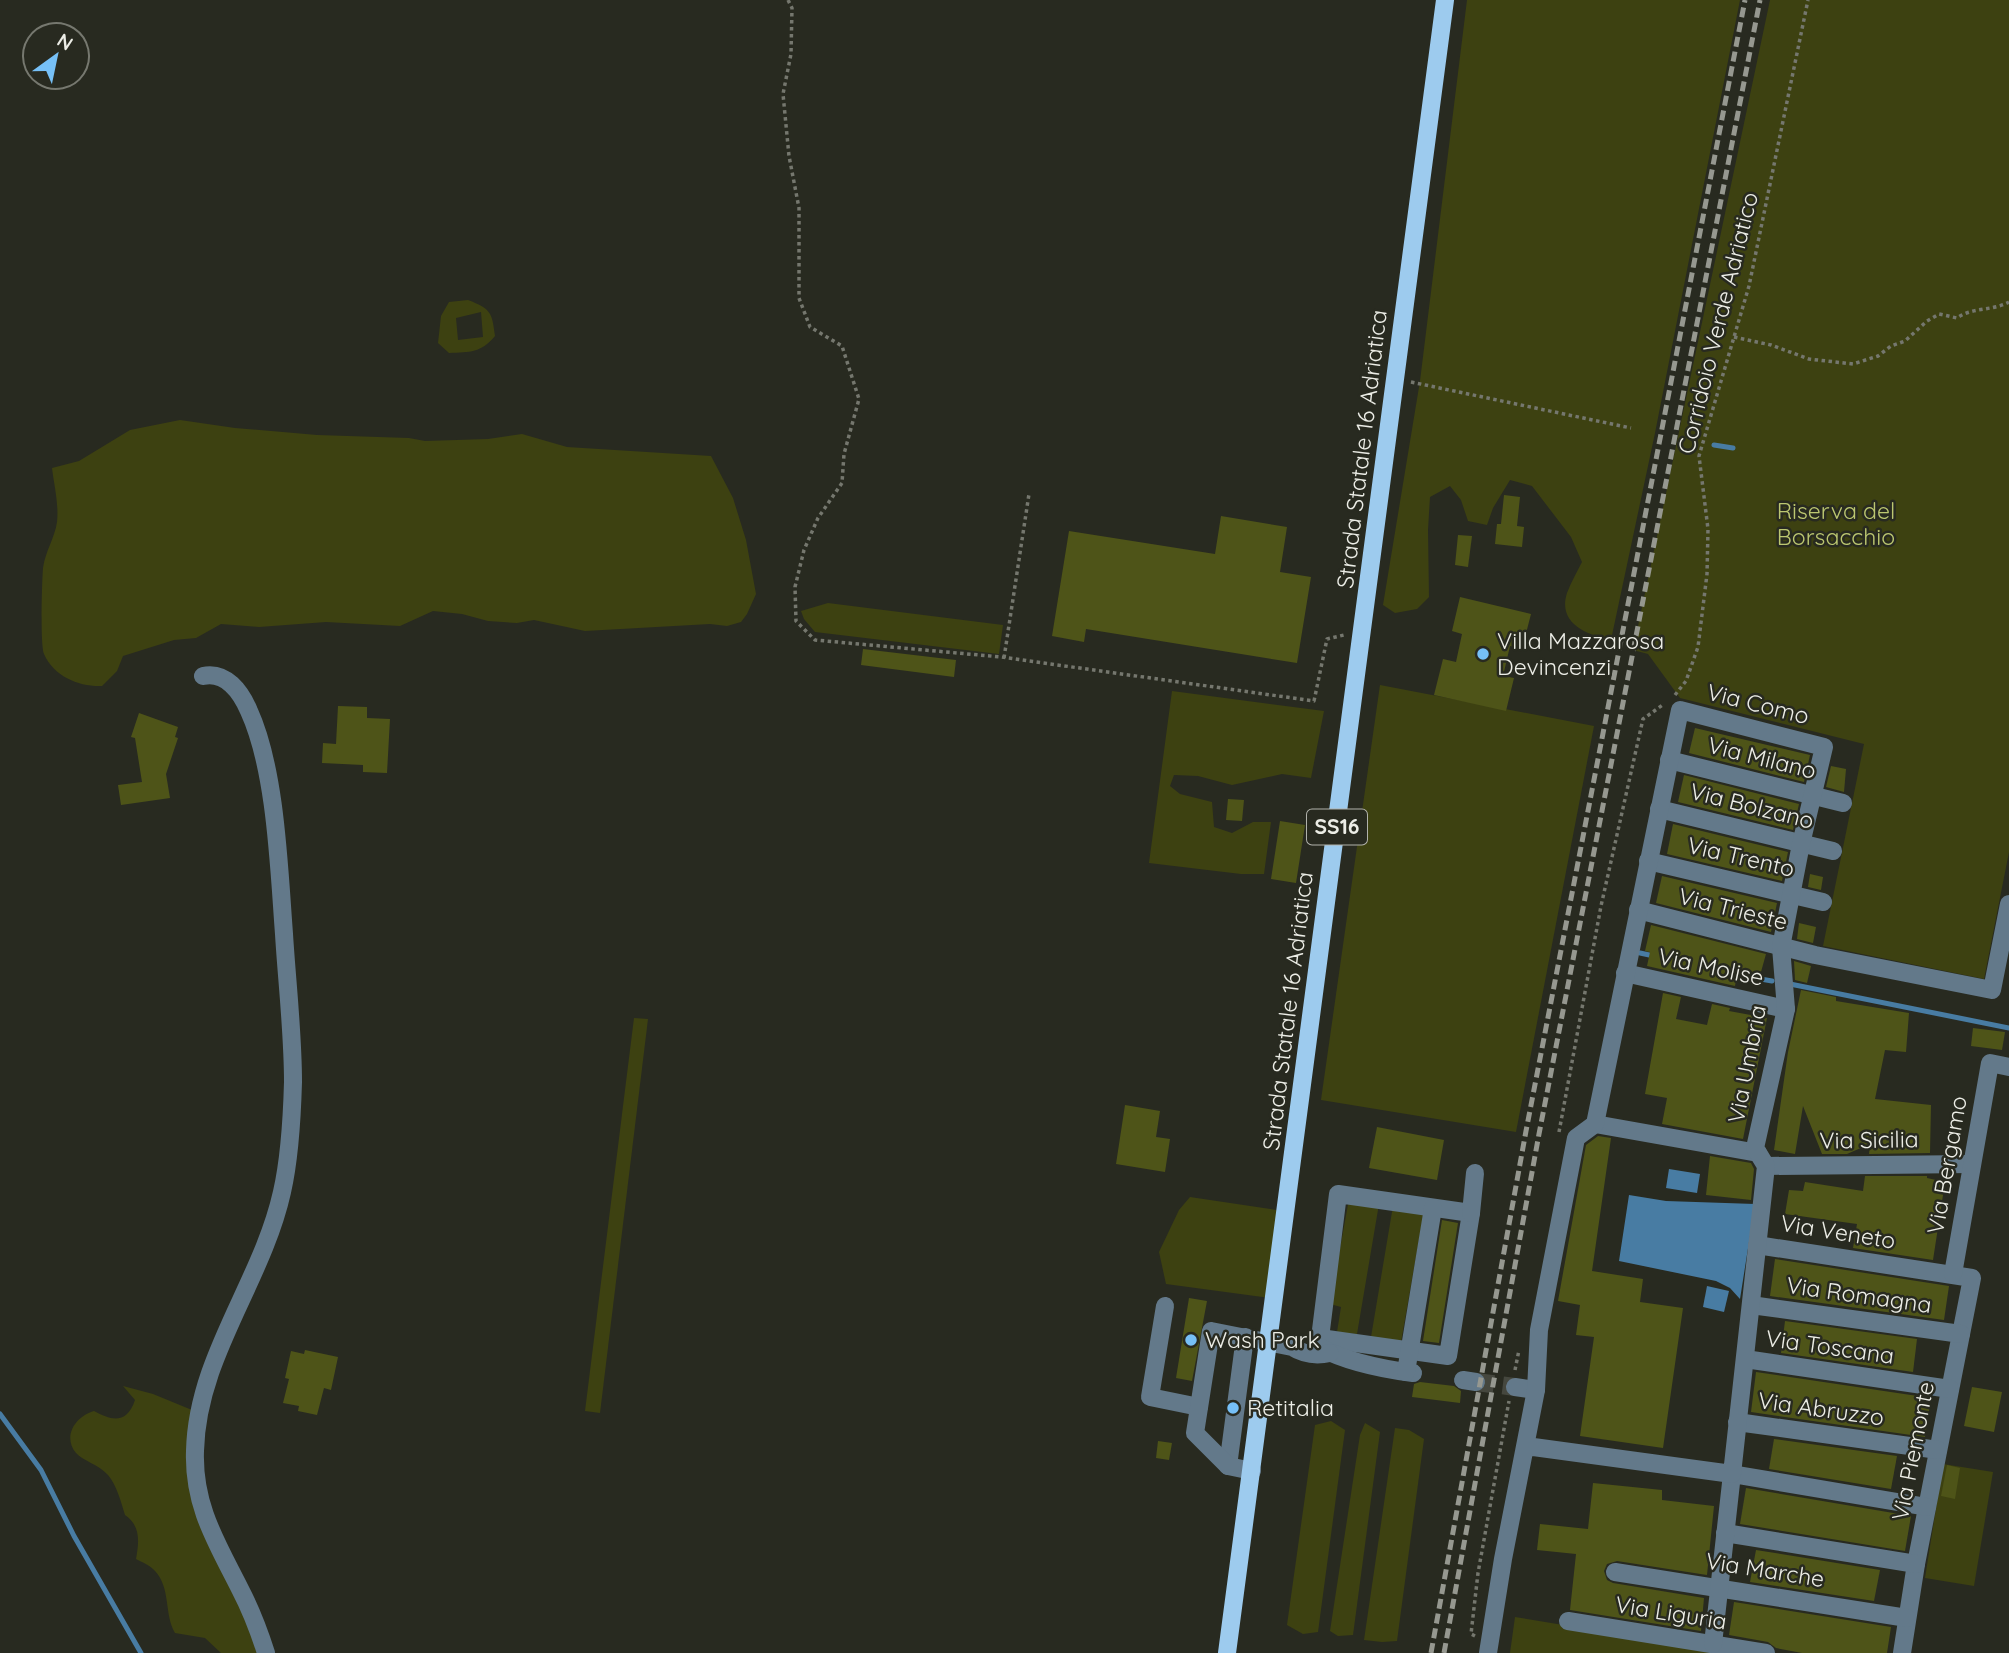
<svg xmlns="http://www.w3.org/2000/svg" width="2009" height="1653" font-family="Quicksand,sans-serif">
<style>
.green{fill:#3d4111;fill-rule:evenodd}
.water{fill:#487ca3}
.lines{fill:none;stroke-linecap:round;stroke-linejoin:round}
.stream{stroke:#487ca3;stroke-width:5}
.building{fill:#4e5418}
.minor-tunnel{stroke:#45473e;stroke-width:18;stroke-dasharray:18 9;stroke-linecap:butt}
.path{stroke:#75776e;stroke-width:3.5;stroke-dasharray:3.5 3.5;stroke-linecap:butt}
.minor{stroke:#63798a;stroke-width:18}
.major{stroke:#9dcbee;stroke-width:18}
.rail{stroke:#969890;stroke-width:5;stroke-dasharray:10 5;stroke-linecap:butt}
.poi-dot{fill:#76c0f7;stroke:#282a20;stroke-width:2.5}
.labels{text-anchor:middle;stroke-width:5;stroke-linejoin:round;paint-order:stroke}
.shield{fill:#282a20;stroke:#b1b2ab;stroke-width:2}
.shield-label{font-size:21px;font-weight:bold;fill:#ecede6}
.street-label{font-size:23px;fill:#ecede6;stroke:#282a20}
.park-label{font-size:23px;fill:#bcc770;stroke:#282a20}
.poi-label{font-size:23px;fill:#ecede6;stroke:#282a20;text-anchor:start}
</style>
<rect width="100%" height="100%" fill="#282a20"/>
<g class="green">
<path d="M1467 0H1740L1655 433 1611 640C1588 635 1557 624 1567 593 1571 582 1577 572 1582 562L1571 537 1532 486 1510 480 1493 508 1487 525 1468 521 1461 500 1450 486 1430 497 1428 530 1429 597 1417 609 1395 613 1383 605 1420 381Z"/>
<polygon points="1770,0 2009,0 2009,852 1984,979 1823,946 1864,744 1680,698 1648,654 1633,650"/>
<path d="M468 300C491 309 492 312 495 336 481 353 470 352 449 353L438 343 441 316 449 302ZM481 312 483 337 458 340 456 318Z"/>
<path d="M180 420 235 428 317 435 409 438 425 441 488 439 522 434 567 447 711 456 733 498 746 540 756 594 747 614 741 622 727 626 710 624 585 631 534 620 517 623 488 621 462 614 433 611 400 626 326 622 259 627 221 624 196 638 174 640 123 656 117 671 102 686C80 687 54 677 44 654 40 645 42 581 43 568 45 552 55 537 57 522 59 504 54 485 52 468L79 461 130 430Z"/>
<polygon points="828,603 1003,625 999,654 815,632 804,619 801,611"/>
<polygon points="1380,685 1594,726 1516,1132 1321,1100"/>
<polygon points="1172,691 1324,711 1311,778 1282,774 1232,785 1198,776 1174,775 1170,786 1180,794 1212,802 1214,827 1232,833 1253,822 1271,822 1264,874 1241,874 1149,863"/>
<polygon points="634,1018 648,1019 600,1413 585,1411"/>
<polygon points="1190,1197 1283,1211 1270,1298 1166,1284 1159,1252 1179,1210"/>
<polygon points="1349,1199 1379,1204 1357,1334 1337,1332 1341,1307 1330,1304"/>
<polygon points="1393,1206 1424,1211 1401,1342 1371,1337"/>
<path d="M123 1386 153 1394 192 1410 189 1456 259 1653H221L205 1638 175 1633C164 1614 171 1588 155 1571 151 1566 142 1562 136 1559 139 1542 141 1526 125 1515 121 1502 117 1486 108 1475 98 1464 83 1461 76 1453 62 1436 76 1416 94 1411 112 1421 127 1424 135 1400Z"/>
<polygon points="1331,1421 1345,1430 1318,1632 1303,1634 1287,1625 1315,1425"/>
<polygon points="1365,1423 1380,1432 1353,1635 1338,1636 1330,1631 1360,1435"/>
<polygon points="1395,1428 1409,1430 1424,1439 1397,1641 1382,1642 1364,1640"/>
<polygon points="1943,1464 1993,1472 1974,1586 1925,1578"/>
<polygon points="1515,1617 1732,1653 1510,1653"/>
</g>
<g class="water">
<polygon points="1669,1169 1700,1174 1697,1193 1666,1188"/>
<polygon points="1629,1195 1666,1201 1755,1204 1740,1299 1730,1288 1716,1281 1619,1261"/>
<polygon points="1707,1286 1729,1291 1724,1312 1703,1307"/>
</g>
<g class="lines">
<g class="stream">
<polyline points="1714,445 1733,448"/>
<polyline points="1640,953 1654,956"/>
<polyline points="1732,974 1772,981"/>
<polyline points="1790,984 2009,1028"/>
<polyline points="0,1414 41,1470 74,1536 141,1653"/>
</g>
</g>
<g class="building">
<polygon points="1504,495 1520,497 1517,526 1524,527 1522,547 1495,544 1497,524 1501,524"/>
<polygon points="1221,516 1287,527 1280,572 1311,577 1297,663 1086,629 1084,642 1052,636 1069,531 1215,554"/>
<polygon points="1458,535 1472,536 1468,567 1455,565"/>
<polygon points="1460,597 1531,614 1522,649 1510,646 1503,676 1514,678 1506,711 1434,695 1443,659 1456,662 1462,634 1452,631"/>
<polygon points="863,649 956,660 954,677 861,665"/>
<polygon points="338,706 367,707 367,718 390,719 387,773 363,772 363,765 322,763 323,743 336,744"/>
<polygon points="139,713 178,727 175,737 178,738 166,774 170,798 121,805 118,785 142,782 135,738 131,737"/>
<polygon points="1695,728 1810,755 1804,782 1689,753"/>
<polygon points="1831,766 1846,769 1844,792 1826,787"/>
<polygon points="1684,775 1799,804 1793,830 1678,802"/>
<polygon points="1228,799 1244,800 1242,821 1226,820"/>
<polygon points="1280,821 1305,825 1296,883 1271,879"/>
<polygon points="1673,824 1788,852 1782,881 1667,854"/>
<polygon points="1810,874 1823,877 1821,890 1808,887"/>
<polygon points="1662,876 1777,903 1771,932 1656,903"/>
<polygon points="1799,923 1816,927 1813,943 1797,939"/>
<polygon points="1651,925 1766,954 1759,979 1737,974 1735,986 1647,966 1650,952 1645,951"/>
<polygon points="1794,961 1811,966 1807,983 1795,980"/>
<polygon points="1801,990 1836,997 1836,1001 1909,1013 1906,1052 1885,1050 1875,1099 1931,1105 1930,1153 1869,1154 1870,1144 1847,1154 1822,1154 1803,1106 1795,1154 1774,1150 1788,1052"/>
<polygon points="1663,993 1681,997 1676,1019 1707,1025 1712,1004 1730,1008 1729,1011 1767,1018 1743,1139 1662,1124 1667,1098 1645,1094"/>
<polygon points="1973,1028 2005,1032 2002,1050 1971,1046"/>
<polygon points="1125,1105 1160,1111 1156,1137 1170,1139 1165,1172 1116,1164"/>
<polygon points="1377,1127 1444,1140 1437,1180 1369,1168"/>
<polygon points="1598,1136 1611,1138 1592,1271 1643,1279 1640,1302 1683,1308 1663,1448 1580,1436 1594,1337 1576,1335 1580,1305 1558,1301 1586,1145"/>
<polygon points="1710,1156 1751,1163 1754,1169 1751,1200 1706,1195"/>
<polygon points="1865,1176 1927,1176 1927,1178 1945,1182 1933,1260 1853,1248 1857,1224 1785,1214 1789,1190 1803,1191 1805,1182 1863,1191"/>
<polygon points="1442,1220 1458,1223 1439,1343 1423,1341"/>
<polygon points="1775,1259 1949,1286 1944,1320 1770,1296"/>
<polygon points="1189,1298 1207,1301 1192,1381 1176,1378"/>
<polygon points="1785,1321 1917,1339 1913,1372 1781,1353"/>
<polygon points="305,1350 338,1357 331,1390 324,1388 317,1415 298,1411 299,1406 283,1403 289,1379 285,1378 291,1351 304,1354"/>
<polygon points="1756,1372 1931,1398 1925,1437 1751,1412"/>
<polygon points="1420,1382 1454,1386 1461,1391 1460,1403 1412,1397 1414,1384"/>
<polygon points="1972,1387 2002,1392 1994,1432 1964,1426"/>
<polygon points="1774,1439 1897,1456 1891,1489 1769,1469"/>
<polygon points="1158,1441 1172,1443 1169,1460 1156,1458"/>
<polygon points="1947,1465 1960,1468 1955,1499 1941,1496"/>
<polygon points="1593,1483 1662,1490 1662,1500 1714,1506 1707,1575 1617,1561 1607,1564 1604,1571 1607,1580 1613,1583 1704,1598 1701,1631 1570,1610 1576,1554 1537,1550 1540,1524 1588,1529"/>
<polygon points="1746,1488 1911,1516 1905,1551 1740,1524"/>
<polygon points="1756,1550 1880,1570 1874,1601 1750,1582"/>
<polygon points="1734,1602 1891,1627 1887,1653 1802,1653 1776,1648 1768,1642 1729,1635"/>
</g>
<g class="lines">
<polyline class="minor-tunnel" points="1476,1382 1515,1387"/>
<g class="path">
<polyline points="788,0 792,8 791,54 783,94 789,156 799,208 799,298 810,327 842,346 859,399 844,454 842,483 818,518 804,550 795,587 796,621 815,640 1001,657 1314,701 1327,639 1344,635"/>
<path d="M1734 337 1771 345 1809 359 1853 364 1878 356 1891 346 1905 341 1927 321 1939 314 1957 318C1972 307 1993 311 2009 302"/>
<polyline points="1411,382 1631,428"/>
<polyline points="1004,658 1029,494"/>
<polyline points="1675,695 1686,681 1698,647 1707,574 1708,529 1699,456 1749,286 1808,0"/>
<polyline points="1559,1132 1601,906 1643,719 1664,704"/>
<polyline points="1515,1370 1519,1350"/>
<polyline points="1475,1636 1471,1634 1478,1573 1509,1401"/>
</g>
<g class="minor">
<path d="M203 676C226 671 241 692 249 711 276 770 279 869 284 934 287 983 293 1033 293 1082 292 1118 290 1157 282 1192 262 1282 197 1357 195 1451 193 1506 217 1543 240 1589 251 1610 259 1631 266 1653"/>
<polyline points="1669,760 1843,803"/>
<polyline points="1659,809 1833,851"/>
<polyline points="1648,861 1823,902"/>
<polyline points="1638,910 1815,955 1992,990 2009,904"/>
<polyline points="1625,973 1786,1009"/>
<polyline points="1595,1124 1758,1153"/>
<polyline points="1766,1166 1972,1164"/>
<polygon points="1338,1194 1471,1213 1448,1356 1320,1338"/>
<polyline points="1471,1213 1475,1173"/>
<polyline points="1757,1245 1972,1278 1916,1564 1902,1653"/>
<polyline points="1953,1274 1990,1063 2009,1067"/>
<polyline points="1751,1305 1961,1334"/>
<polyline points="1165,1306 1150,1397 1199,1407"/>
<path d="M1319 1347C1347 1362 1382 1369 1413 1373"/>
<polyline points="1745,1359 1950,1389"/>
<polyline points="1406,1372 1433,1208"/>
<polyline points="1463,1380 1476,1382"/>
<polyline points="1515,1387 1536,1390"/>
<polyline points="1737,1422 1938,1450"/>
<polyline points="1228,1466 1245,1337"/>
<path d="M1252 1471 1228 1466 1195 1433 1211 1331 1292 1347C1303 1354 1316 1356 1330 1353"/>
<polyline points="1725,1533 1916,1564"/>
<polyline points="1615,1572 1907,1618"/>
<polyline points="1568,1621 1766,1653"/>
<polyline points="1713,1644 1732,1474 1927,1507"/>
<polyline points="1488,1653 1503,1559 1536,1390 1539,1330 1576,1138 1595,1124 1680,710 1824,747 1801,844 1781,947 1786,1009 1755,1148 1766,1166 1732,1474 1526,1446"/>
</g>
<polyline class="major" points="1227,1653 1445,0"/>
<g class="rail">
<polyline points="1431,1653 1526,1131 1745,0"/>
<polyline points="1444,1653 1539,1134 1760,0"/>
</g>
</g>
<g class="poi-dot">
<circle cx="1483" cy="654" r="7"/>
<circle cx="1191" cy="1340" r="7"/>
<circle cx="1233" cy="1408" r="7"/>
</g>
<g class="labels">
<rect class="shield" x="1307" y="809.5" width="60" height="35" rx="5"/>
<g class="shield-label">
<text x="1337" y="834">SS16</text>
</g>
<g class="street-label">
<text transform="translate(1718 323) rotate(-76)" y="8">Corridoio Verde Adriatico</text>
<text transform="translate(1362 449) rotate(-83)" y="8">Strada Statale 16 Adriatica</text>
<text transform="translate(1758 704) rotate(14)" y="8">Via Como</text>
<text transform="translate(1762 758) rotate(14)" y="8">Via Milano</text>
<text transform="translate(1752 806) rotate(14)" y="8">Via Bolzano</text>
<text transform="translate(1741 857) rotate(13)" y="8">Via Trento</text>
<text transform="translate(1733 909) rotate(14)" y="8">Via Trieste</text>
<text transform="translate(1711 967) rotate(12)" y="8">Via Molise</text>
<text transform="translate(1288 1011) rotate(-83)" y="8">Strada Statale 16 Adriatica</text>
<text transform="translate(1747 1064) rotate(-79)" y="8">Via Umbria</text>
<text transform="translate(1869 1140) rotate(-1)" y="8">Via Sicilia</text>
<text transform="translate(1947 1165) rotate(-80)" y="8">Via Bergamo</text>
<text transform="translate(1838 1232) rotate(9)" y="8">Via Veneto</text>
<text transform="translate(1859 1295) rotate(8)" y="8">Via Romagna</text>
<text transform="translate(1830 1347) rotate(8)" y="8">Via Toscana</text>
<text transform="translate(1821 1409) rotate(8)" y="8">Via Abruzzo</text>
<text transform="translate(1913 1451) rotate(-79)" y="8">Via Piemonte</text>
<text transform="translate(1765 1570) rotate(9)" y="8">Via Marche</text>
<text transform="translate(1671 1613) rotate(9)" y="8">Via Liguria</text>
</g>
<g class="park-label">
<text x="1836" y="519">Riserva del<tspan x="1836" dy="26">Borsacchio</tspan></text>
</g>
<g class="poi-label">
<text x="1497" y="649">Villa Mazzarosa<tspan x="1497" dy="26">Devincenzi</tspan></text>
<text x="1205" y="1348">Wash Park</text>
<text x="1247" y="1416">Retitalia</text>
</g>
</g>
<g transform="translate(56 56) rotate(33)"><circle r="33" fill="#282a20" stroke="#76786f" stroke-width="2"/>
<path d="M0-5L12 26L0 18L-12 26Z" fill="#76c0f7"/>
<text y="-10" font-size="19" font-weight="bold" text-anchor="middle" fill="#ecede6">N</text>
</g>
</svg>
